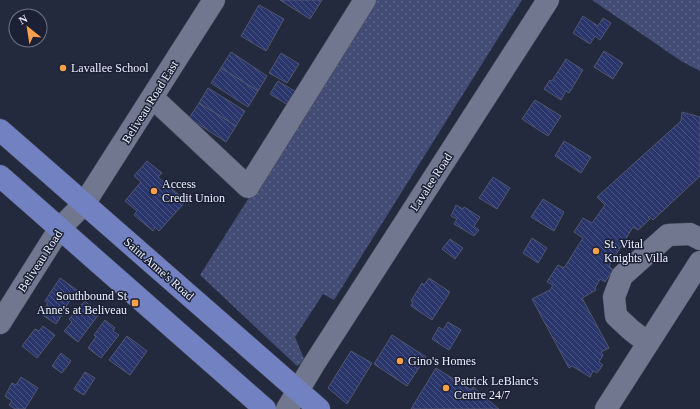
<svg xmlns="http://www.w3.org/2000/svg" width="700" height="409" font-family="'Times New Roman',serif">
<style>
.grass{fill:url(#grass-dots)}
.building{fill:url(#building-back-hatch);stroke:#50566d}
.lines{fill:none;stroke-linecap:round;stroke-linejoin:round}
.minor-casing{stroke:#444859;stroke-width:23}
.major-casing{stroke:#444859;stroke-width:23}
.minor{stroke:#70778f;stroke-width:22}
.major{stroke:#7281c2;stroke-width:22}
.poi-dot{fill:#f8a14a;stroke:#1b2034;stroke-width:1.5}
.labels{text-anchor:middle;stroke-width:3;stroke-linejoin:round;paint-order:stroke}
.poi-label{font-size:12px;fill:#edf1ff;stroke:#1b2034;text-anchor:start}
.street-label{font-size:12px;fill:#edf1ff;stroke:#1b2034}
</style>
<defs>
<pattern id="grass-dots" width="8" height="8" patternUnits="userSpaceOnUse"><rect width="8" height="8" fill="#424c74"/><path d="M2 2h.1M6 6h.1" fill="none" stroke="#5e6689" stroke-width="1.8" stroke-linecap="round"/></pattern>
<pattern id="building-back-hatch" width="6" height="6" patternUnits="userSpaceOnUse"><rect width="6" height="6" fill="#2a356c"/><path d="M-1 5l2 2M0 0l6 6M5-1l2 2" fill="none" stroke="#495382"/></pattern>
</defs>
<rect width="100%" height="100%" fill="#242a3e"/>
<g class="grass">
<polygon points="374,0 522,0 334,300 323,294 295,337 305,361 297,366 200,275"/>
<polygon points="592,0 700,0 700,71 681,61"/>
</g>
<g class="building">
<polygon points="280,0 322,0 310,19"/>
<polygon points="259,5 284,19 266,51 241,36"/>
<polygon points="583,16 598,26 603,18 611,23 600,40 595,36 590,44 573,33"/>
<polygon points="604,51 623,63 613,79 594,67"/>
<polygon points="231,52 267,76 258,91 221,68"/>
<polygon points="281,53 299,64 287,83 269,73"/>
<polygon points="566,59 583,70 569,93 566,91 561,100 544,89 550,80 552,81"/>
<polygon points="221,68 258,91 248,107 211,83"/>
<polygon points="278,81 296,92 288,105 270,94"/>
<polygon points="208,88 245,111 236,126 199,103"/>
<polygon points="535,100 561,116 548,136 522,119"/>
<polygon points="199,103 236,126 226,142 189,118"/>
<polygon points="682,112 700,117 700,176 653,220 649,216 648,217 650,219 638,230 633,227 609,266 613,270 605,282 600,279 595,288 596,290 582,298 609,348 601,352 603,355 599,362 603,365 597,373 593,371 590,377 572,366 569,368 532,299 550,290 553,285 547,282 558,265 564,268 583,238 574,232 583,218 592,223 605,205 597,197 681,121"/>
<polygon points="564,141 591,157 581,173 555,156"/>
<polygon points="147,161 162,173 158,177 186,201 159,231 155,227 153,231 134,215 137,211 125,201 141,182 134,176"/>
<polygon points="493,177 510,188 497,209 479,198"/>
<polygon points="543,199 564,212 554,231 531,217"/>
<polygon points="456,205 463,209 464,207 480,217 474,226 479,230 474,236 454,224 457,219 451,216"/>
<polygon points="532,238 547,248 538,263 523,253"/>
<polygon points="450,239 463,248 455,259 442,249"/>
<polygon points="60,278 77,290 63,311 64,312 56,324 41,314 48,303 45,301"/>
<polygon points="429,278 450,292 432,320 411,306 413,302 411,301 422,283 424,285"/>
<polygon points="85,301 99,314 78,342 64,331 72,322 69,319"/>
<polygon points="105,320 115,328 113,331 119,335 101,358 88,348 96,337 94,335"/>
<polygon points="448,322 461,330 449,350 432,339 439,327 443,330"/>
<polygon points="43,326 55,335 37,358 22,346 35,329 39,331"/>
<polygon points="392,335 426,357 407,386 374,364"/>
<polygon points="127,336 147,351 130,375 109,360"/>
<polygon points="351,351 372,363 347,404 328,388"/>
<polygon points="61,353 71,361 62,373 52,366"/>
<polygon points="436,368 471,390 473,387 499,409 411,409"/>
<polygon points="85,372 95,378 84,395 74,389"/>
<polygon points="21,377 38,388 25,409 15,409 9,405 12,401 5,396 12,383 16,385"/>
</g>
<g class="lines">
<defs>
<g id="minor">
<polyline points="153,98 248,187 365,0"/>
<polyline points="0,323 60,228 84,204 214,0"/>
<polyline points="648,343 631,330 616,316 614,297 622,276 668,235 690,234 700,239"/>
<polyline points="287,409 314,364 548,0"/>
<polyline points="606,409 700,262"/>
</g>
<g id="major">
<polyline points="0,130 319,409"/>
<polyline points="0,176 265,409"/>
</g>
</defs>
<use href="#minor" class="minor-casing"/>
<use href="#major" class="major-casing"/>
<use href="#minor" class="minor"/>
<use href="#major" class="major"/>
</g>
<g class="poi-dot">
<circle cx="63" cy="68" r="4"/>
<circle cx="154" cy="191" r="4"/>
<circle cx="596" cy="251" r="4"/>
<rect x="131" y="299" width="8" height="8" rx="2"/>
<circle cx="400" cy="361" r="4"/>
<circle cx="446" cy="388" r="4"/>
</g>
<g class="labels">
<g class="poi-label">
<text x="71" y="72">Lavallee School</text>
<text x="162" y="188">Access<tspan x="162" dy="14">Credit Union</tspan></text>
<text x="604" y="248">St. Vital<tspan x="604" dy="14">Knights Villa</tspan></text>
<text x="127" y="300" text-anchor="end">Southbound St<tspan x="127" dy="14">Anne's at Beliveau</tspan></text>
<text x="408" y="365">Gino's Homes</text>
<text x="454" y="385">Patrick LeBlanc's<tspan x="454" dy="14">Centre 24/7</tspan></text>
</g>
<g class="street-label">
<text transform="translate(150 102) rotate(-58)" y="4">Beliveau Road East</text>
<text transform="translate(431 182) rotate(-57)" y="4">Lavalee Road</text>
<text transform="translate(40 261) rotate(-57)" y="4">Beliveau Road</text>
<text transform="translate(159 269) rotate(41)" y="4">Saint Anne's Road</text>
</g>
</g>
<g transform="translate(28 28) rotate(330)"><circle r="19" fill="#1b2034" stroke="#6f7485"/>
<path d="M0-3L7 15L0 10L-7 15Z" fill="#f8a14a"/>
<text y="-6" font-size="11" font-weight="bold" text-anchor="middle" fill="#edf1ff">N</text>
</g>
</svg>
